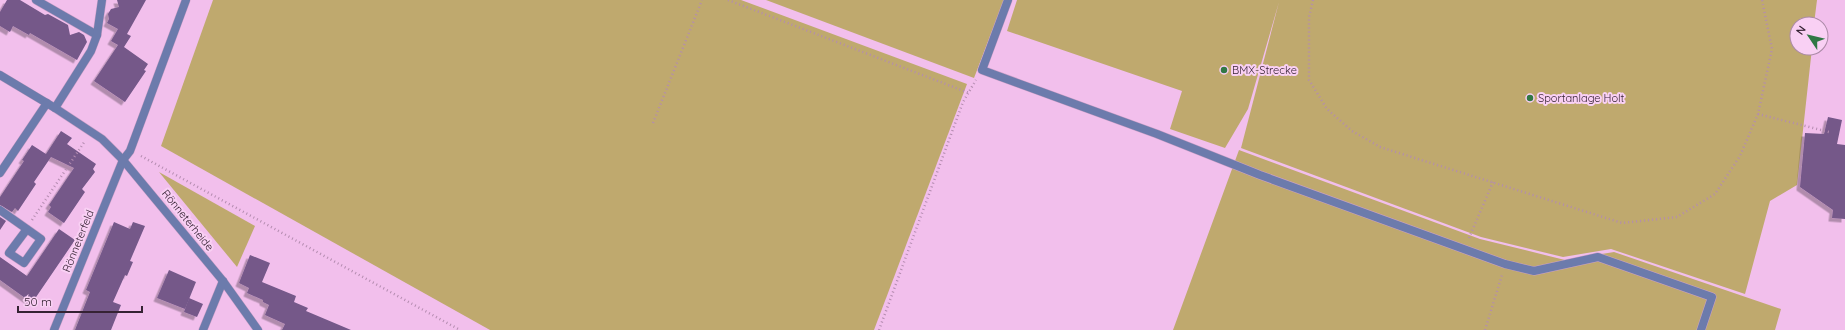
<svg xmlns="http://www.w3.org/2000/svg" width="1845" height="330" font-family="Quicksand,sans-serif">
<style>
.green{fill:#bfa96e}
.building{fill:#745889;filter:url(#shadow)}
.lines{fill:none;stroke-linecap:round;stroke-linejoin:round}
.lane-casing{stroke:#cca0c7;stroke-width:9}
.street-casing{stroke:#cca0c7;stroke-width:9}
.path{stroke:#b48cb0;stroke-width:2.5;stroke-dasharray:1 3;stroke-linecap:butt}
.lane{stroke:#6c7bac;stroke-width:8}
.street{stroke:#6c7bac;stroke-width:8}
.poi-dot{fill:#307845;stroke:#f9d0f4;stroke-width:1.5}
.labels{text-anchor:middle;stroke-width:4;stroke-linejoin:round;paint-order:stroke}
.poi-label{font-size:11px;fill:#352233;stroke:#f9d0f4;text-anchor:start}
.street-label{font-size:11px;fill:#352233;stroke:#f9d0f4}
</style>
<defs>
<filter id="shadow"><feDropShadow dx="-3.5" dy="3.5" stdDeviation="0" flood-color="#0004"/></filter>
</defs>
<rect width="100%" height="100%" fill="#f2bfec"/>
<g class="green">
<polygon points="213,0 741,0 967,84 874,330 490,330 161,146"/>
<polygon points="766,0 1004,0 974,78"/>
<polygon points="1017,0 1817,0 1814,24 1797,24 1797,48 1812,48 1797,185 1770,201 1745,294 1611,249 1563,257 1481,237 1241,148 1279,2 1248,109 1225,148 1170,129 1182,91 1007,31"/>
<polygon points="1239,150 1480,239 1565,260 1614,252 1781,309 1775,330 1173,330"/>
<polygon points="159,172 255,226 237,267"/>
</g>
<g class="building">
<polygon points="7,0 20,0 45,15 48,14 68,25 70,35 79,32 84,35 87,42 77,60 30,33 29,35 13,26 10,32 0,26 0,12"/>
<polygon points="117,0 146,0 127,34 131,36 124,47 148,64 144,70 146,71 125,102 94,81 118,45 111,41 118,29 107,23 109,19 108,14 111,9 119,7"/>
<polygon points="1828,117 1842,120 1837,144 1845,145 1845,219 1832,218 1833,210 1800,187 1805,133 1824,134"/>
<polygon points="61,131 72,138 67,144 96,164 93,169 95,172 82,189 85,192 64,223 48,212 51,207 49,205 74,168 51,157 34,182 36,184 18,211 15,208 12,212 0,205 0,197 24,161 22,160 32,145 46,154"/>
<polygon points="0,217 6,221 0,230"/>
<polygon points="114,222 130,229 133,222 145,226 130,261 133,262 127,276 125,275 113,302 121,305 111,330 75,330 90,292 86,290"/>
<polygon points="59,229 75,240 32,303 0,280 0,257 27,276"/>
<polygon points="250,255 270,263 262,282 296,296 294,302 308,308 306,311 351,330 282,330 285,324 265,315 269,305 263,302 263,300 247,293 249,288 239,283"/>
<polygon points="169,270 196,282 185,309 157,298"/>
<polygon points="189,298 203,304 197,317 184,312"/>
</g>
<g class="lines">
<defs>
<g id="lane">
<polyline points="1008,0 982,70 1157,134 1260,175 1505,264 1534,271 1598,257 1712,297 1701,330"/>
<polyline points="123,160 130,151 186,0"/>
<polyline points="0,210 41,239 24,263 9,253 27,229"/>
</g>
<g id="street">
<polyline points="36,0 97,35"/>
<polyline points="0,75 55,108 102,139 123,160 223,281 258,330"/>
<polyline points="55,108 91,51 97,35 102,0"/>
<polyline points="0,173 47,103"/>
<polyline points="54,330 123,160"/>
<polyline points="203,330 223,281"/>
</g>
</defs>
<use href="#lane" class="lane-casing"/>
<use href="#street" class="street-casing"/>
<g class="path">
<polyline points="728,0 969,93"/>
<polyline points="1313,0 1309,17 1309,80 1327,109 1352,131 1380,147 1622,223 1677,217 1715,194 1740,156 1758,114 1772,49 1762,0"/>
<polyline points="1758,114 1829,132"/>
<polyline points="653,123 702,0"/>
<polyline points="141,156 460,330"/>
<polyline points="32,220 85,141"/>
<polyline points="1469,238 1493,182"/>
<polyline points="879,330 963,102 976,80"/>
<polyline points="1485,330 1502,275"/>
</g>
<use href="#lane" class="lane"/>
<use href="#street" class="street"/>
</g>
<g class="poi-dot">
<circle cx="1224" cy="70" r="4"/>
<circle cx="1530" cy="98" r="4"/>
</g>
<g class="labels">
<g class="poi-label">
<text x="1232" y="74">BMX-Strecke</text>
<text x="1538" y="102">Sportanlage Holt</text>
</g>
<g class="street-label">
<text transform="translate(188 220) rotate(51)" y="4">Rönneterheide</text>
<text transform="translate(78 241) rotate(-68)" y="4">Rönneterfeld</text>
</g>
</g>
<g transform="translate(1809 36) rotate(305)"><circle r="19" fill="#f9d0f4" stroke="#ab8aa7"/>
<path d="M0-3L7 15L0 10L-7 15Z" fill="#307845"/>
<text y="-6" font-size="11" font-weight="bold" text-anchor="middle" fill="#352233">N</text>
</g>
<path d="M18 306v6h124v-6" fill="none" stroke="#352233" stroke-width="2"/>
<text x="24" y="306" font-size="12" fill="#352233" stroke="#f9d0f4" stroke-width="3" paint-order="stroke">50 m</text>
</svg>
